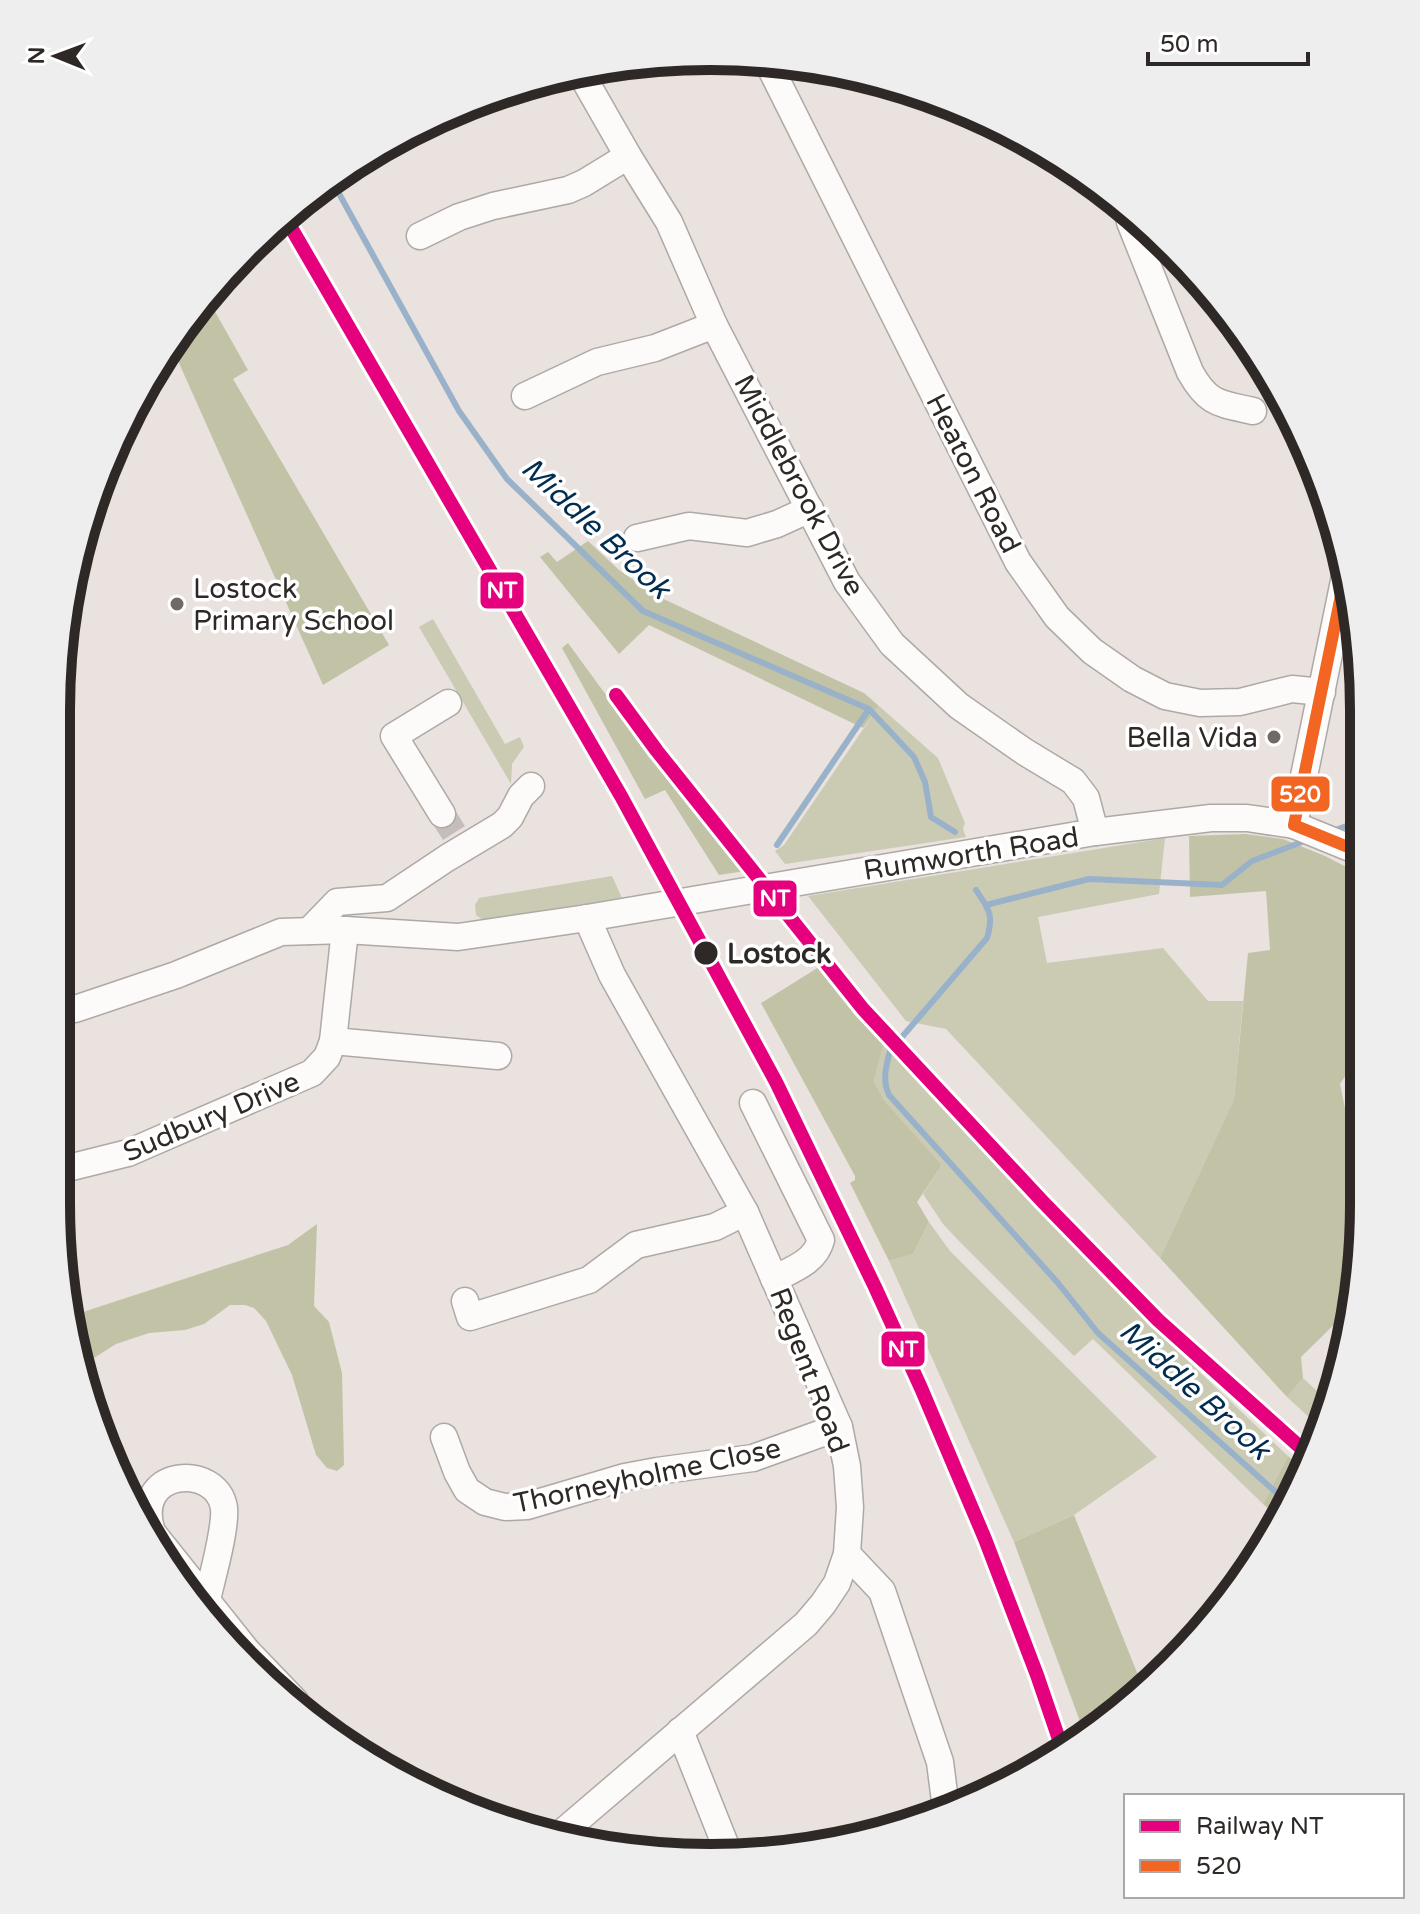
<svg xmlns="http://www.w3.org/2000/svg" width="1420" height="1914" font-family="'Varela Round',sans-serif">
<style>
.green{fill:#cbcbb4}
.forest{fill:#c2c3a6}
.lines{fill:none;stroke-linecap:round;stroke-linejoin:round}
.stream{stroke:#99b2ca;stroke-width:6}
.minor-tunnel{stroke:#c4bdb9;stroke-width:26;stroke-dasharray:26 13;stroke-linecap:butt}
.minor-casing{stroke:#aea9a6;stroke-width:29}
.minor{stroke:#fcfbfa;stroke-width:26}
.bus-1-casing{stroke:#fff;stroke-width:18}
.bus-1{stroke:#f26522;stroke-width:12}
.rail-1-casing{stroke:#fff;stroke-width:20}
.rail-1{stroke:#e5007d;stroke-width:14}
.poi-dot{fill:#6f6a66;stroke:#fff;stroke-width:3}
.stop-dot{fill:#2e2926;stroke:#fff;stroke-width:3}
.labels{text-anchor:middle;stroke-width:7;stroke-linejoin:round;paint-order:stroke}
.street-label{font-size:28px;fill:#2e2926;stroke:#fff}
.poi-label{font-size:28px;fill:#2e2926;stroke:#fff;text-anchor:start}
.stop-label{font-size:28px;font-weight:bold;fill:#2e2926;stroke:#fff;text-anchor:start}
.water-label{font-size:30px;font-style:italic;fill:#002d50;stroke:#fff}
.rim{fill:none;stroke:#2e2926;stroke-width:10}
.line-badge{stroke:#fff;stroke-width:3}
.badge-label{font-size:22px;text-anchor:middle;font-weight:bold;fill:#fff}
</style>
<rect width="100%" height="100%" fill="#e9e2de"/>
<g class="green">
<polygon points="433,619 505,744 520,737 524,747 512,764 511,784 419,627"/>
<polygon points="879,706 938,758 965,823 963,829 966,837 785,864 775,851 784,845"/>
<polygon points="1165,838 1159,894 1038,917 1047,963 1163,948 1208,1001 1243,1001 1234,1099 1160,1258 946,1029 906,1021 808,896"/>
<polygon points="612,876 622,898 483,920 476,915 475,905 479,898"/>
<polygon points="884,1043 1113,1287 1153,1328 1288,1456 1263,1504 1093,1339 1074,1356 958,1240 943,1224 923,1194 942,1165 884,1100 874,1081"/>
<polygon points="929,1222 950,1251 1157,1457 1074,1515 1014,1542 889,1261 913,1254"/>
<polygon points="1303,1378 1331,1404 1329,1414 1322,1429 1287,1397"/>
</g>
<g class="forest">
<polygon points="209,301 248,370 233,379 389,645 323,685 170,343"/>
<polygon points="588,541 619,570 655,595 864,693 879,706 863,728 649,625 619,654 540,557 548,552 557,562"/>
<polygon points="568,643 666,777 745,871 719,875 665,790 645,799 562,648"/>
<polygon points="1245,834 1283,839 1325,856 1360,874 1361,1052 1340,1084 1349,1128 1362,1146 1363,1247 1350,1309 1301,1357 1303,1378 1287,1397 1160,1258 1234,1099 1248,953 1270,950 1266,891 1190,897 1189,836"/>
<polygon points="819,967 884,1043 874,1081 884,1100 942,1165 917,1202 929,1222 913,1254 889,1261 850,1183 855,1180 855,1176 761,1003"/>
<polygon points="317,1224 314,1306 329,1322 342,1373 344,1465 337,1471 327,1468 316,1455 292,1375 266,1321 254,1308 245,1305 230,1305 204,1324 185,1330 149,1333 116,1344 78,1368 69,1304 76,1300 83,1312 288,1245"/>
<polygon points="1288,1456 1304,1471 1281,1520 1263,1504"/>
<polygon points="1074,1515 1144,1690 1108,1723 1085,1735 1014,1542"/>
</g>
<g class="lines">
<g class="stream">
<polyline points="331,179 459,411 507,479 643,611 869,709 914,757 925,782 931,817 955,832"/>
<polyline points="1333,831 1360,821"/>
<polyline points="777,845 869,709"/>
<path d="M976 890C989 909 994 915 987 938L890 1051C886 1067 882 1079 889 1095L1058 1283 1098 1333 1289 1504"/>
<polyline points="986,905 1089,879 1222,885 1252,861 1307,840"/>
</g>
<polyline class="minor-tunnel" points="442,814 454,833"/>
<defs>
<g id="minor">
<polyline points="767,61 1018,562 1057,617 1092,651 1132,679 1165,696 1200,703 1240,702 1292,689 1322,692"/>
<polyline points="580,72 628,156 669,222 714,325 847,582 892,644 959,706 1025,752 1073,781 1086,798 1095,832"/>
<path d="M1127 208 1130 222 1190 372C1208 404 1218 403 1253 411"/>
<polyline points="420,236 459,217 493,206 568,190 584,183 628,156"/>
<polyline points="525,396 597,362 655,348 714,325"/>
<polyline points="637,538 689,526 747,533 777,524 810,509"/>
<polyline points="442,814 394,736 448,703"/>
<polyline points="1294,825 1345,576"/>
<polyline points="309,931 337,902 387,898 447,858 502,825 510,817 521,796 531,786"/>
<polyline points="57,1009 75,1009 176,975 281,932 345,930 458,937 587,918 1095,832 1211,818 1247,818 1294,825 1360,852"/>
<polyline points="333,1041 498,1056"/>
<path d="M753 1103 821 1240C815 1262 793 1269 774 1279"/>
<polyline points="56,1171 128,1153 312,1073 327,1057 333,1041 345,930"/>
<polyline points="465,1301 470,1317 589,1280 636,1245 715,1227 745,1212"/>
<polyline points="444,1437 457,1472 467,1490 485,1502 505,1507 527,1506 625,1477 657,1471 753,1458 839,1427"/>
<polyline points="847,1554 882,1591 940,1762 946,1809"/>
<path d="M207 1600C212 1577 226 1530 224 1508 217 1462 131 1468 152 1532L247 1651 295 1701"/>
<polyline points="680,1731 727,1849 727,1855"/>
<polyline points="557,1837 806,1624 823,1604 837,1583 847,1554 850,1507 847,1466 839,1427 745,1212 612,975 587,918"/>
</g>
</defs>
<use href="#minor" class="minor-casing"/>
<use href="#minor" class="minor"/>
<defs>
<polyline id="bus-1" points="1345,576 1294,825 1360,852"/>
</defs>
<use href="#bus-1" class="bus-1-casing"/>
<use href="#bus-1" class="bus-1"/>
<defs>
<g id="rail-1">
<polyline points="286,219 621,796 776,1082 875,1287 921,1388 985,1539 1037,1675 1062,1748"/>
<polyline points="616,695 657,751 863,1009 1043,1202 1158,1320 1310,1456"/>
</g>
</defs>
<use href="#rail-1" class="rail-1-casing"/>
<use href="#rail-1" class="rail-1"/>
</g>
<g class="poi-dot">
<circle cx="177" cy="604" r="8"/>
<circle cx="1274" cy="737" r="8"/>
</g>
<circle class="stop-dot" cx="706" cy="953" r="13"/>
<g class="labels">
<g class="street-label">
<text transform="translate(974 473) rotate(63)" y="10">Heaton Road</text>
<text transform="translate(800 485) rotate(62)" y="10">Middlebrook Drive</text>
<text transform="translate(971 853) rotate(-9)" y="10">Rumworth Road</text>
<text transform="translate(211 1116) rotate(-23)" y="10">Sudbury Drive</text>
<text transform="translate(810 1370) rotate(69)" y="10">Regent Road</text>
<text transform="translate(647 1475) rotate(-12)" y="10">Thorneyholme Close</text>
</g>
<g class="poi-label">
<text x="193" y="598">Lostock<tspan x="193" dy="32">Primary School</tspan></text>
<text x="1258" y="747" text-anchor="end">Bella Vida</text>
</g>
<g class="stop-label">
<text x="727" y="963">Lostock</text>
</g>
<g class="water-label">
<text transform="translate(596 528) rotate(43)" y="10">Middle Brook</text>
<text transform="translate(1195 1390) rotate(42)" y="10">Middle Brook</text>
</g>
</g>
<path d="M0 0H1420V1914H0ZM710 70H710A640 640 0 0 1 1350 710V1204A640 640 0 0 1 710 1844H710A640 640 0 0 1 70 1204V710A640 640 0 0 1 710 70Z" fill="#eee" fill-rule="evenodd"/>
<path class="rim" d="M710 70H710A640 640 0 0 1 1350 710V1204A640 640 0 0 1 710 1844H710A640 640 0 0 1 70 1204V710A640 640 0 0 1 710 70Z"/>
<g class="line-badge">
<rect x="479" y="571" width="46" height="39" rx="8" fill="#e5007d"/>
<rect x="1270" y="775" width="61" height="38" rx="8" fill="#f26522"/>
<rect x="752" y="879" width="46" height="39" rx="8" fill="#e5007d"/>
<rect x="880" y="1330" width="46" height="38" rx="8" fill="#e5007d"/>
</g>
<g class="badge-label">
<text x="502" y="598">NT</text>
<text x="1300" y="802">520</text>
<text x="775" y="906">NT</text>
<text x="903" y="1357">NT</text>
</g>
<rect x="1124" y="1794" width="280" height="104" fill="#ffffff" stroke="#aba9a8" stroke-width="2"/>
<rect x="1140" y="1820" width="40" height="12" fill="#e5007d" stroke="#aba9a8" stroke-width="2"/>
<text x="1196" y="1834" font-size="24" fill="#2e2926">Railway NT</text>
<rect x="1140" y="1860" width="40" height="12" fill="#f26522" stroke="#aba9a8" stroke-width="2"/>
<text x="1196" y="1874" font-size="24" fill="#2e2926">520</text>
<g transform="translate(56 56) rotate(271)" stroke="#ffffff" stroke-width="6" paint-order="stroke">
<path d="M0-6L14 30L0 20L-14 30Z" fill="#2e2926"/>
<text y="-12" font-size="22" font-weight="bold" text-anchor="middle" fill="#2e2926">N</text>
</g>
<path d="M1148 52v12h160v-12" fill="none" stroke="#2e2926" stroke-width="4"/>
<text x="1160" y="52" font-size="24" fill="#2e2926" stroke="#ffffff" stroke-width="6" paint-order="stroke">50 m</text>
</svg>
